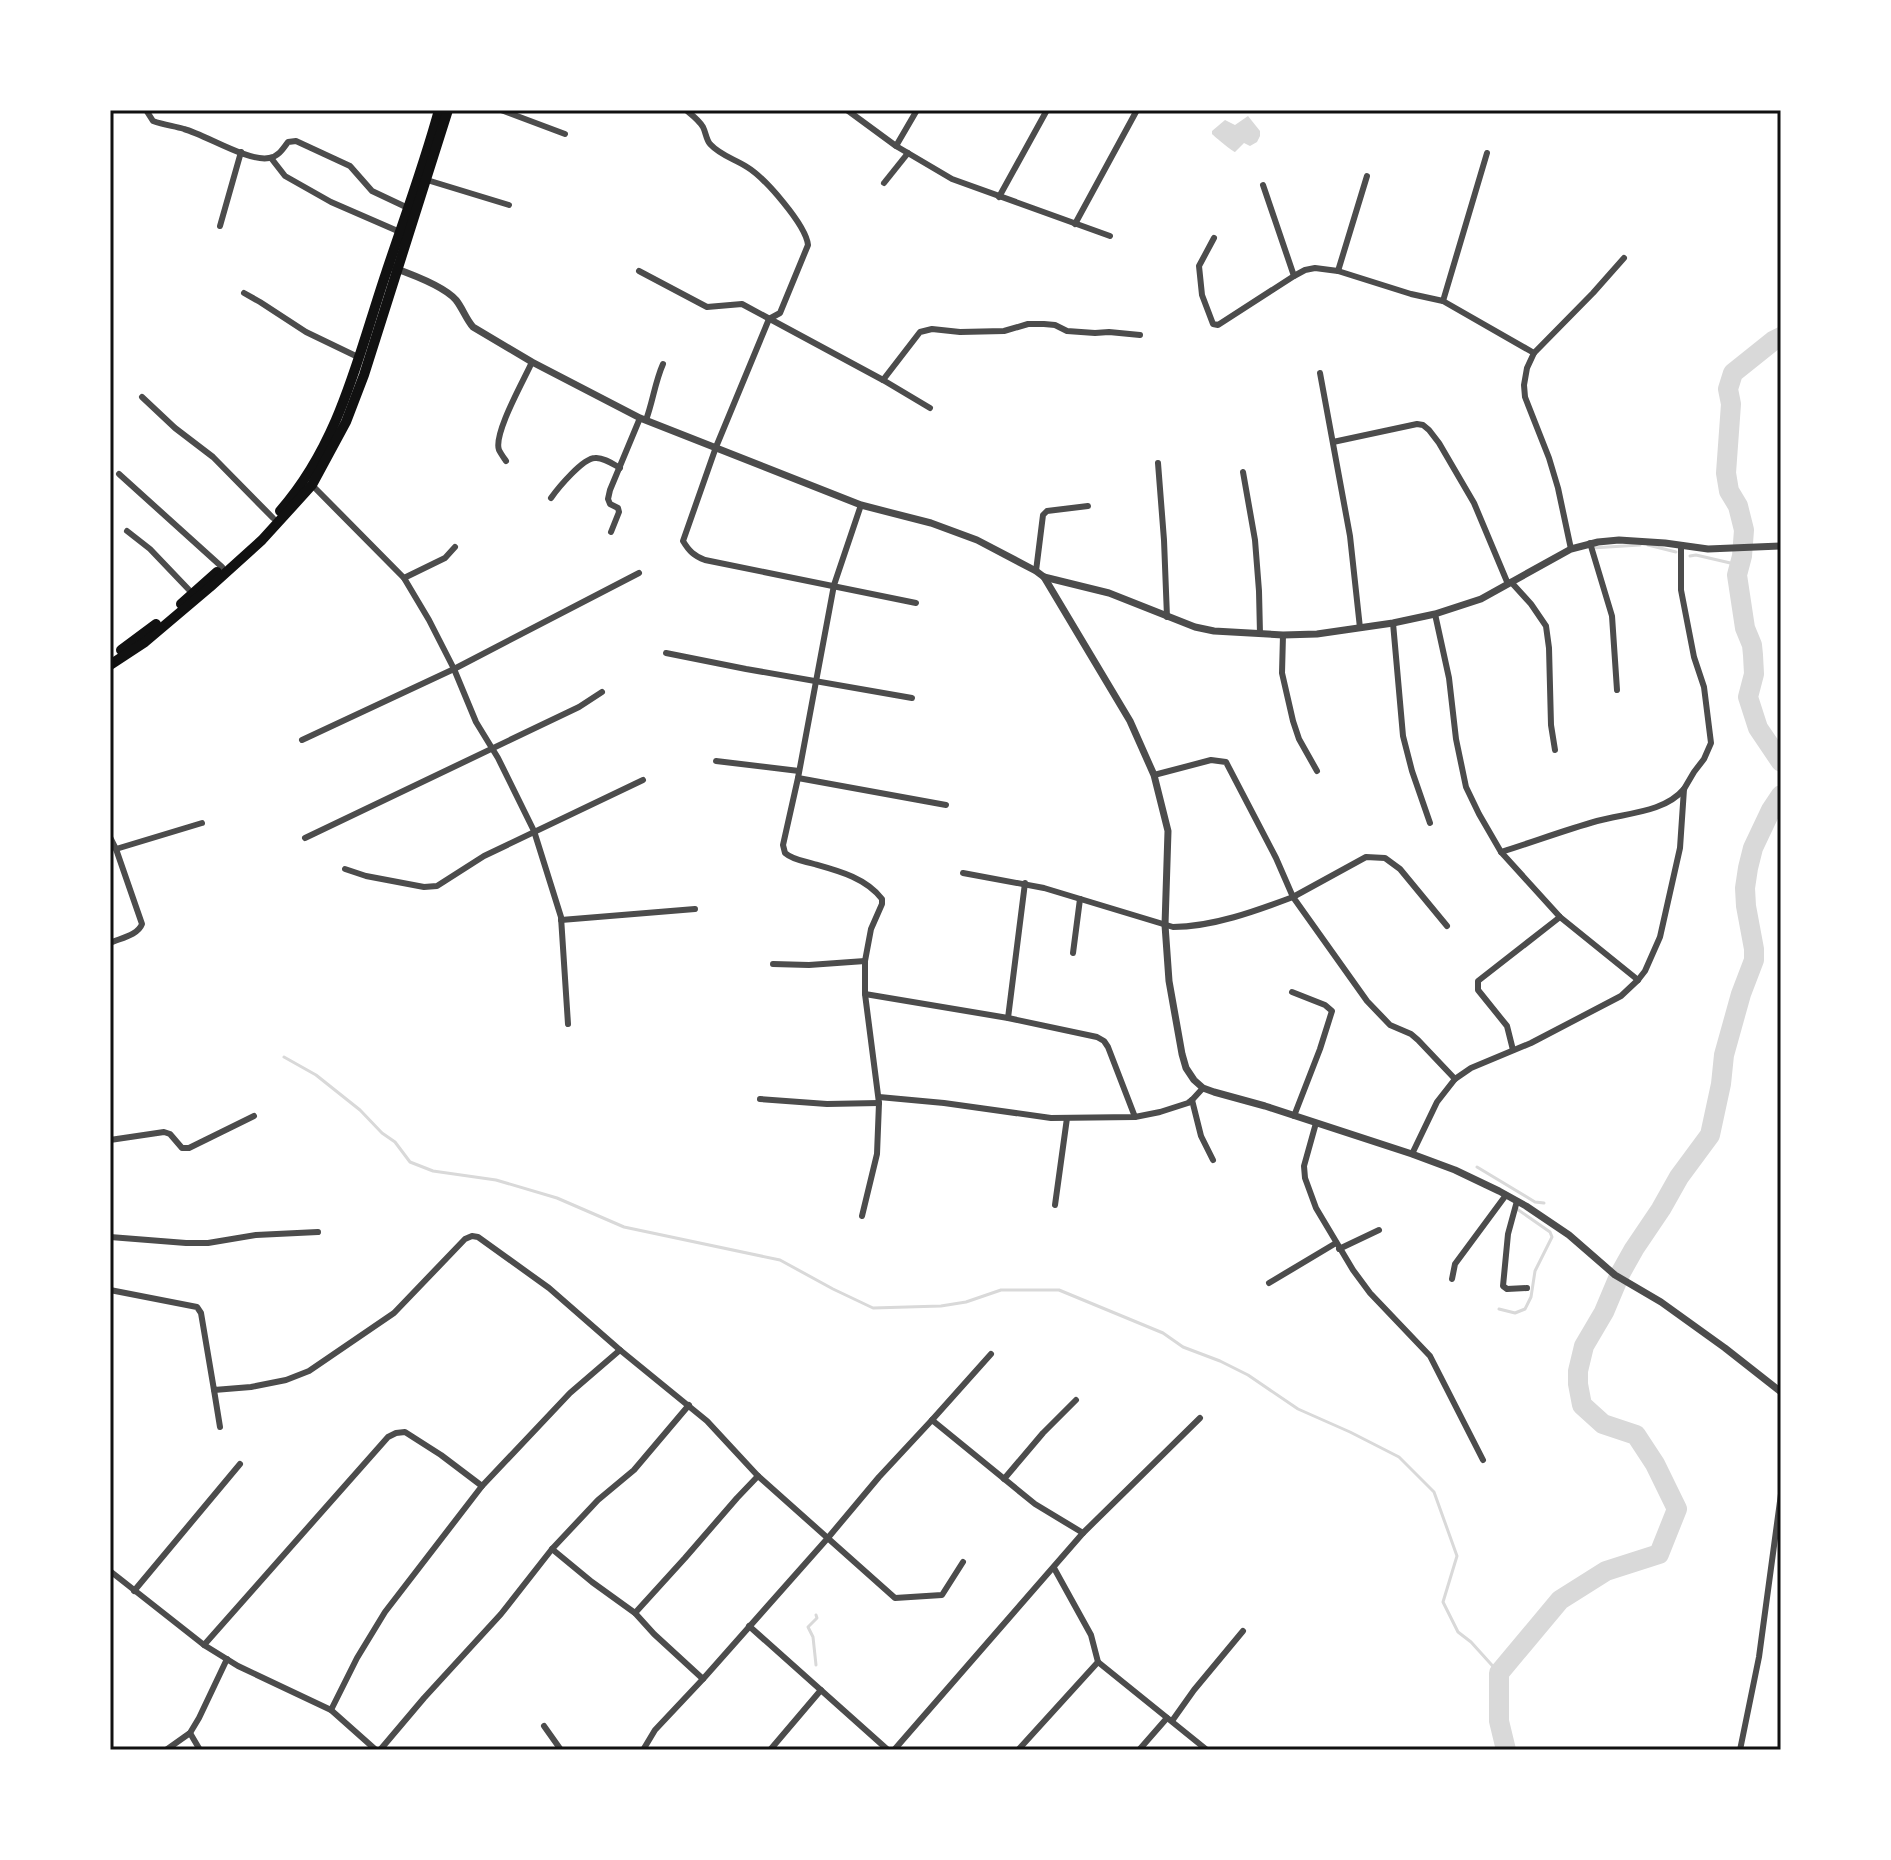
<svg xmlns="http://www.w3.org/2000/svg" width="1891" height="1860" font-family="Karla,sans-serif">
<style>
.water{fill:#d9d9d9}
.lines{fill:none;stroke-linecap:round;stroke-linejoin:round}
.stream{stroke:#d9d9d9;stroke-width:3}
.river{stroke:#d9d9d9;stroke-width:20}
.minor{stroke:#4c4c4c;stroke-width:6}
.tertiary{stroke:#4c4c4c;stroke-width:7}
.trunk{stroke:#111;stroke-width:10}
.neatline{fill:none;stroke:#111;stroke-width:3}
</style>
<rect width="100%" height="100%" fill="#fff"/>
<path class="water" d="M1248 116 1260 131V136L1257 142 1250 146 1244 143 1235 152C1232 151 1215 137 1212 134V131L1225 120 1235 125Z"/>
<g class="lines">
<g class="stream">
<polyline points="1648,545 1676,552"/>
<polyline points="1592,548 1640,545"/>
<polyline points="1690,556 1696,555 1739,565"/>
<polyline points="284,1057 316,1075 360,1110 382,1133 395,1142 410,1162 433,1171 496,1180 557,1198 624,1227 780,1260 833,1289 873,1308 941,1306 966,1302 1001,1290 1059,1290 1163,1333 1183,1347 1220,1361 1248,1375 1298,1409 1350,1432 1399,1457 1434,1492 1457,1556 1443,1602 1458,1632 1471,1642 1499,1673"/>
<polyline points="1477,1167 1535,1202 1544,1203"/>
<polyline points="1499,1309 1515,1313 1525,1309 1531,1297 1535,1271 1552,1237 1550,1232 1517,1209"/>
<polyline points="816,1615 817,1618 808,1627 813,1637 816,1665"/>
</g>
<g class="river">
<polyline points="1781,337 1773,341 1733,373 1728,389 1731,404 1726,473 1729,491 1738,506 1744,530 1742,556 1737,575 1745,628 1752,645 1753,655 1754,674 1748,697 1758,728 1781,762"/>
<polyline points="1506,1750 1499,1721 1499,1673 1560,1600 1606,1571 1659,1554 1677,1509 1655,1464 1636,1435 1603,1424 1582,1405 1578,1384 1578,1371 1584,1346 1604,1312 1620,1274 1634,1249 1661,1209 1679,1177 1710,1135 1721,1084 1724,1055 1741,994 1754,960 1754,949 1746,906 1745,888 1748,868 1753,848 1771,810 1781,795"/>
</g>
<g class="minor">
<path d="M146 110 153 121C164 125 174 126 184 129 206 135 248 162 269 158 278 157 283 149 288 142L296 141 350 166 372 191 408 208"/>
<polyline points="501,110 565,134"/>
<path d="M686 110C692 115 699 120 703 127 706 133 706 139 710 144 721 156 735 159 747 167 765 178 806 225 808 245L780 313 769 319 716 447 683 541C689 551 694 556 705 560L916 603"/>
<polyline points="847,110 896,146 952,179 1110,236"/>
<polyline points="896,146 917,110"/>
<polyline points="271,158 285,176 331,202 400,232"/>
<polyline points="427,180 509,205"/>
<polyline points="884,183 908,153"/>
<polyline points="1263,185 1294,276"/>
<polyline points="999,197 1047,110"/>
<polyline points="1075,224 1137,110"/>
<polyline points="220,226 241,152"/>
<polyline points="1214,238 1199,266 1202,295 1213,324 1218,325 1294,276 1305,270 1315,268 1338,271 1411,294 1443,301 1534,353"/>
<polyline points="639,271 707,307 742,304 883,380 930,408"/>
<polyline points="1338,271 1367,176"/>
<polyline points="244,293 260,302 306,332 360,358"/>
<polyline points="1443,301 1487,153"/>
<polyline points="1320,373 1350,536 1360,628"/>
<polyline points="883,380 920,332 932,329 960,332 1004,331 1028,324 1044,324 1055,325 1067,331 1095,333 1109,332 1140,335"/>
<polyline points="142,397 175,428 213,457 273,518"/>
<path d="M646 420C653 401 655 382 663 364"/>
<polyline points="1333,442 1417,424 1423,425 1429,430 1439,443 1474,503 1508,584"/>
<path d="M506 461C504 458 501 454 499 450 493 434 524 380 532 362"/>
<polyline points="1158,463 1164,540 1167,617"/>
<polyline points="1243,472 1255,540 1259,591 1260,634"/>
<polyline points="119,474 222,567"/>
<polyline points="312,485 404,578 429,620 454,669 476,722 498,758 534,831 561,917 568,1024"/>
<path d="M551 498C558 488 583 458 595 458 603 457 613 464 620 468"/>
<path d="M861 505 834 585 798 778 783 845 785 853C793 860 804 861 814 864 839 871 866 878 882 899V904L871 929 865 961V994L879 1103 877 1154 862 1216"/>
<polyline points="127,531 150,549 192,593"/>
<polyline points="611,532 619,512 618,508 610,504 608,499 610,490 640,418"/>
<polyline points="1590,543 1612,616 1617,690"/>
<polyline points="1571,549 1558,488 1549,458 1525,397 1524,385 1527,368 1534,353 1593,293 1624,258"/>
<polyline points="1036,571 1043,515 1047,511 1088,506"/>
<polyline points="404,578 445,558 455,547"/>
<polyline points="1511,582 1531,604 1546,626 1549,648 1551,725 1555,750"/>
<polyline points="1435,614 1449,678 1456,739 1466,787 1479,814 1501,852 1560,917 1638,980"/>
<polyline points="1393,623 1403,736 1412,771 1430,823"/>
<polyline points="1283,635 1282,673 1293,721 1299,739 1317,771"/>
<polyline points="666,653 746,669 912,698"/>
<polyline points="302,740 454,669 639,573"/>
<polyline points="716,761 799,771"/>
<polyline points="798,778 946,805"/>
<path d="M110 837 116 849 142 924C138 935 121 938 110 943"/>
<polyline points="305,838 579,707 602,692"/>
<polyline points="116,849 202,823"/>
<path d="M1501 852C1533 842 1565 830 1597 821 1625 813 1664 813 1684 789"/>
<polyline points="345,869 366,876 424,887 437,886 484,856 643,780"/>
<path d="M963 873 1044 888 1173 927C1212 927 1256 911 1293 897L1276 858 1226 762 1211 760 1154 775"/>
<polyline points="561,920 695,909"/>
<polyline points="1447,926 1400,869 1385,858 1366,857 1293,897 1367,1001 1390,1025 1411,1034 1418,1040 1455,1079"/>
<polyline points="1073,953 1080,899"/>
<polyline points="773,964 809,965 865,961"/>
<polyline points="1292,992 1325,1005 1332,1011 1320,1049 1294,1116"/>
<polyline points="865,994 1008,1018 1097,1037 1104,1041 1108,1047 1135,1117"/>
<polyline points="1008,1018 1025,883"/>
<polyline points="1513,1050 1507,1026 1478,990 1478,981 1560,917"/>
<polyline points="879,1097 944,1103 1051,1118 1135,1117 1160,1112 1188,1103 1192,1100 1203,1088"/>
<polyline points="760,1099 827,1104 879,1103"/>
<polyline points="1192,1100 1201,1136 1213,1160"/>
<polyline points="1316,1123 1304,1166 1305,1178 1316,1208 1353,1270 1370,1293 1430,1356 1483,1460"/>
<polyline points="110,1140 164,1132 170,1134 182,1148 189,1148 254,1116"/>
<polyline points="1412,1154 1437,1102 1455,1079 1471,1068 1531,1043 1621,996 1638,980 1645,971 1660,937 1680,848 1684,789 1694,772 1704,759 1711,743 1704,687 1694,657 1681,590 1681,546"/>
<polyline points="1517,1201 1508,1234 1503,1286 1507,1289 1527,1288"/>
<polyline points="1055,1205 1067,1118"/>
<polyline points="110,1237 186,1243 208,1243 256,1235 318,1232"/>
<polyline points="1339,1249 1379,1230"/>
<polyline points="1452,1279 1455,1264 1506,1195"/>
<polyline points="1269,1283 1336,1243"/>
<polyline points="110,1290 197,1307 201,1313 214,1390 251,1387 286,1380 309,1371 394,1313 465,1239 472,1236 478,1237 549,1288 620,1350"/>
<polyline points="214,1390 220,1427"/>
<polyline points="932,1420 991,1354"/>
<polyline points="1004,1479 1043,1433 1076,1400"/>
<polyline points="1083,1533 1200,1418"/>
<polyline points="552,1549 592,1582 635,1613 654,1634 703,1679"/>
<polyline points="110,1571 204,1645 238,1666 331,1710 376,1750"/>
<polyline points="134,1591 240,1464"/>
<polyline points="635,1613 685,1558 737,1498 758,1476"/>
<polyline points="749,1626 888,1750"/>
<polyline points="204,1645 388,1437 396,1433 405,1432 441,1455 482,1486"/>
<polyline points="1098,1662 1207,1750"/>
<polyline points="331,1710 357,1658 385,1612 482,1486 570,1393 620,1350 707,1421 758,1476 895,1598 942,1595 963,1562"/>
<polyline points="1172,1721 1194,1690 1243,1631"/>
<polyline points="544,1726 561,1750"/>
<polyline points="190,1733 200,1750"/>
<polyline points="166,1750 190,1733 199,1718 227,1659"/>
<polyline points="380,1750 424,1698 501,1614 552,1549 598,1500 634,1470 689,1405"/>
<polyline points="643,1750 655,1730 703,1679 827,1539 879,1477 932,1420 1035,1504 1083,1533 894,1750"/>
<polyline points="770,1750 821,1690"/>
<polyline points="1018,1750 1098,1662 1091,1635 1054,1568"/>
<polyline points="1139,1750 1167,1718"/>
<polyline points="1740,1750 1759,1657 1781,1494"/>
</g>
<g class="tertiary">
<path d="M394 268C411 274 444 286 456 300 463 309 466 319 473 327L532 362 640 418 861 505 931 523 977 540 1036 571 1044 577 1109 593 1195 627 1214 631 1283 635 1317 634 1393 623 1435 614 1481 599 1571 549 1598 542 1619 540 1665 543 1708 549 1781 546"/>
<polyline points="1044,577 1130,721 1154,775 1168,831 1165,925 1169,981 1182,1054 1186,1068 1194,1080 1203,1088 1214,1092 1265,1106 1412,1154 1455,1170 1499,1191 1526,1206 1569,1235 1615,1275 1661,1302 1725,1348 1781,1392"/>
</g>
<g class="trunk">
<path d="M280 511C340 443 358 356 386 273 404 219 424 165 439 110"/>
<polyline points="181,604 217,572"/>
<polyline points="121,650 156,624"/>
<polyline points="110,665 145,642 210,587 262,540 312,485 346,422 364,375 448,110"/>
</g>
</g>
<rect width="1891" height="1860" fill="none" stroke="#ffffff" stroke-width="224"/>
<rect x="112" y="112" width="1667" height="1636" class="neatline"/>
</svg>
